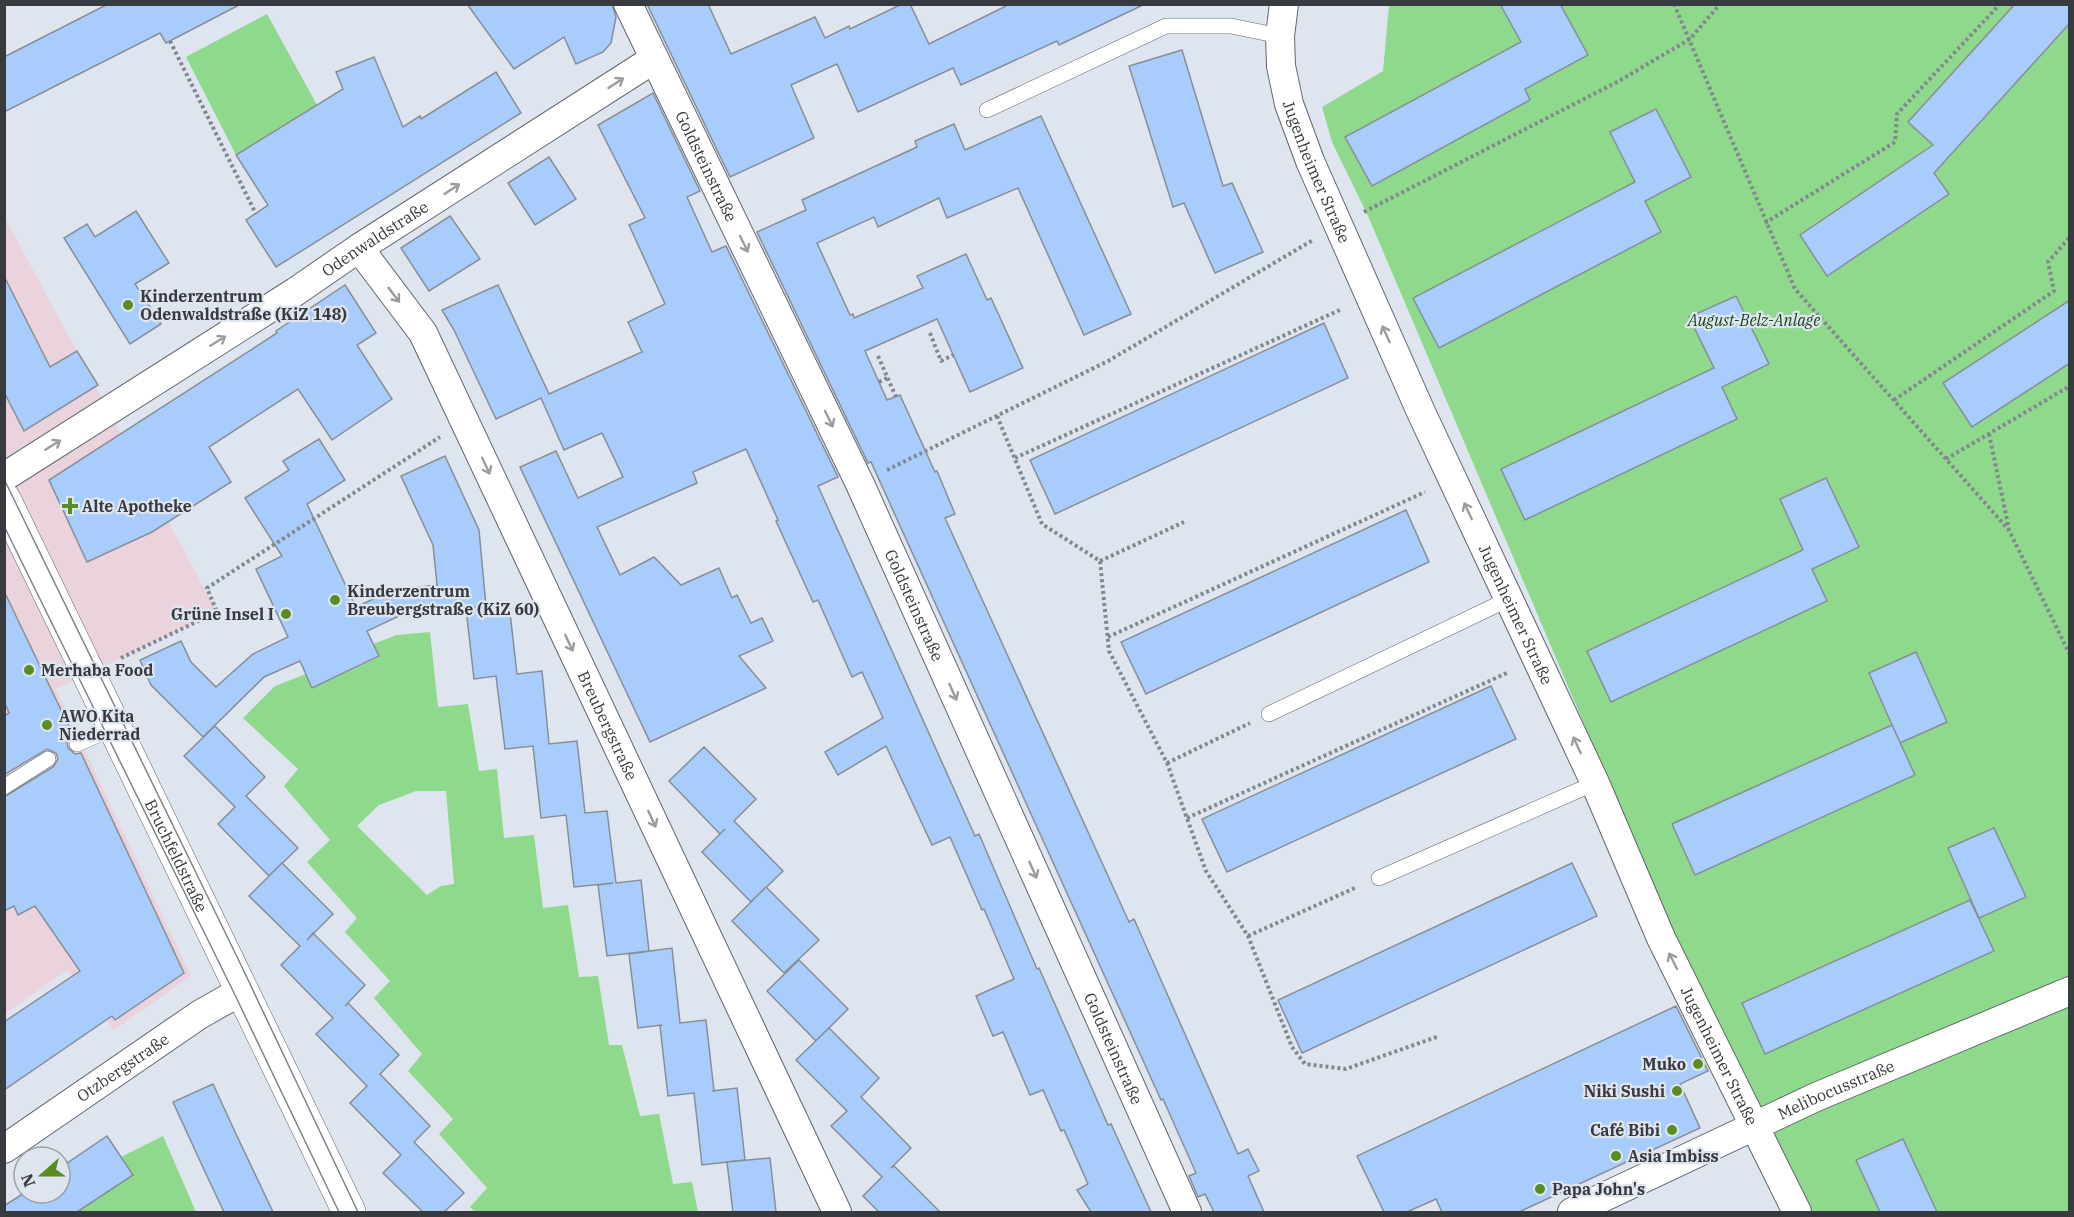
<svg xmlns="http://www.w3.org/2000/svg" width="2074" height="1217" font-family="'IBM Plex Serif',serif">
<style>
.commercial{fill:#ebd3dd}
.green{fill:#8fd98c;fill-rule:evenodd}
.building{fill:#a8cdfc;stroke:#878e96;stroke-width:1.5}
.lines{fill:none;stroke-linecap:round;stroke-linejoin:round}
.service-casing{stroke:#60666e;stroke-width:16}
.minor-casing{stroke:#60666e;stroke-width:30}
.tertiary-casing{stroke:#60666e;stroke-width:34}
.path{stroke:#83888f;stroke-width:4;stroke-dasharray:3 3;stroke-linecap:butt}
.service{stroke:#fff;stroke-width:15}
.minor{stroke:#fff;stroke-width:28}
.tertiary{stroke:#fff;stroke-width:33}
.tram{stroke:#80848b;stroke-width:1.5}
.oneway{stroke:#9b9c9e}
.poi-dot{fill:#598c23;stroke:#dee5ef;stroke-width:2}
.labels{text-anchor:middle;stroke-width:4.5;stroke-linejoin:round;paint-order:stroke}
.street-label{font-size:16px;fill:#373a3e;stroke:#dee5ef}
.poi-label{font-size:16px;font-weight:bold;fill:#373a3e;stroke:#dee5ef;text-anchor:start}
.park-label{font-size:16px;font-style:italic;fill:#164815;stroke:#dee5ef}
</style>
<rect width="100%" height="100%" fill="#dee5ef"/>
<polygon class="commercial" points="4,216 217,612 56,689 191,976 114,1030 67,970 5,1014 5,1013 4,786 11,782 4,770"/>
<g class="green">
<polygon points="1389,5 2069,5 2069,1212 1798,1212 1755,1126 1368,216 1332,142 1322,107 1383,71"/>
<polygon points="267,14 317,105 236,155 186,57"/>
<path d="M430 632 438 707 468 704 479 771 497 769 504 838 534 835 543 908 568 905 579 977 598 976 609 1045H622L640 1116 659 1114 673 1184 692 1182 698 1212H475L470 1207 487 1188 439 1134 453 1119 408 1071 422 1054 374 998 390 981 345 932 357 918 307 862 330 840 284 786 298 769 243 718 275 686 306 674 313 688 379 657 373 644 397 635ZM416 791H446L454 884 441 886 427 895 357 826 379 805Z"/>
<polygon points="163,1136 196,1212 77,1212 133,1175 121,1157"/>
</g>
<g class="building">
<polygon points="108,4 241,4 166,43 160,33 4,112 4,57"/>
<polygon points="467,4 612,4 616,17 611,43 603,52 576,64 564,37 514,69"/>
<polygon points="647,4 708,4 731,54 815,17 825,38 849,26 850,29 902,4 910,4 929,44 1010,4 1145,4 1059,45 1057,41 961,85 953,68 858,112 837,64 791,85 814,138 730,177"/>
<polygon points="1500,4 1560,4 1588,55 1525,89 1530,100 1372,186 1345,137 1521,42"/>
<polygon points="2015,4 2070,4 2070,23 1934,173 1949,194 1827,276 1800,235 1933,145 1908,122"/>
<polygon points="1182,50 1223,186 1232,183 1263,252 1215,273 1184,203 1173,207 1129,66"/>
<polygon points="374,57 403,127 420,116 421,119 496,72 521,113 276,267 246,220 268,205 236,155 343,89 336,72"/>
<polygon points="653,93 700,191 687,197 712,252 726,246 838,477 818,486 975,836 979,834 1037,969 1039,968 1108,1125 1111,1124 1151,1212 1091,1212 1077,1190 1088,1184 1064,1130 1061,1131 1043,1090 1030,1095 1003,1032 993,1036 976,996 1014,979 984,909 982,910 950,837 932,845 886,746 838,775 825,752 883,718 862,672 852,677 818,600 813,602 776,521 778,520 746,449 693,472 697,483 597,527 620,575 654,557 681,585 719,568 732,598 737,595 751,623 762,618 773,641 739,656 766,688 650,742 520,467 556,451 578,498 623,477 602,433 564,450 541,398 496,419 454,330 442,310 498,285 549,394 642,352 628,322 665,304 629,225 645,218 598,125"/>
<polygon points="1656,109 1691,177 1645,201 1661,232 1439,348 1413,298 1635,182 1610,132"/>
<polygon points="1041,116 1131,314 1084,335 1018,188 947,218 939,198 878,227 874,217 817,243 850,315 853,314 854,318 923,288 917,276 966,254 987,300 991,298 1023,368 970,392 937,319 865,351 887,400 900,395 935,472 937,471 955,514 945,518 1129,922 1134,919 1238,1154 1248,1149 1259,1171 1248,1176 1264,1212 1214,1212 1205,1194 1198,1197 1189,1176 1196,1173 1163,1099 1161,1100 871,462 868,463 757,232 806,210 802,200 917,147 915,141 954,124 965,150"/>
<polygon points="549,157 576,199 535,225 508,183"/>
<polygon points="136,211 169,263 135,284 161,324 130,344 64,238 87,224 95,237"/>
<polygon points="450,216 480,259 429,291 401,248"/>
<polygon points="4,276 50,367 77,351 98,385 24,431 4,392"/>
<polygon points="345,285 376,333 357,345 392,399 332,440 298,389 209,447 231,482 152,532 87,562 49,480 277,333 276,331"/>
<polygon points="1736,296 1769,364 1722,387 1737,419 1525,520 1501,469 1714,368 1689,317"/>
<polygon points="2070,300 2070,363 1972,427 1943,383"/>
<polygon points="1324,323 1348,378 1055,514 1030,460"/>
<polygon points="319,439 345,480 307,504 356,607 393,590 437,585 433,545 401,476 445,456 479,530 486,606 399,616 367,631 379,656 312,688 300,661 264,677 203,737 151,685 140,660 181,641 191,662 216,687 253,654 288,637 256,569 282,556 245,498 289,470 283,461"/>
<polygon points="1826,478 1859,547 1812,569 1827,601 1611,702 1587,651 1803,550 1780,499"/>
<polygon points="1406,510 1429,562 1146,694 1121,642"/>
<polygon points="4,591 73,735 67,742 68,748 75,754 81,753 184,973 115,1020 112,1016 4,1090 4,1022 80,971 35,906 18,915 14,906 4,911 4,797 53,767 58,759 56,753 47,749 4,775 4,716 9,713 4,701"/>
<polygon points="509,604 517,674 542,671 549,744 577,741 585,813 607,811 616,883 641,880 649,951 607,956 598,885 613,883 574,887 566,815 541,818 533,746 505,749 496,676 474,679 466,609"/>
<polygon points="1916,652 1947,722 1900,743 1869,673"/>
<polygon points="1491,686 1516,739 1227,872 1202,819"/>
<polygon points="1892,725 1915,775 1695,875 1672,824"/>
<polygon points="215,726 265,777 246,796 298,848 269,876 218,824 235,807 184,756"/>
<polygon points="704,747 756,799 734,821 783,871 751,902 702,852 725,829 720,834 669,781"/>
<polygon points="1994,828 2026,897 1979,918 1948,848"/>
<polygon points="282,863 333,914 307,940 313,933 365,985 345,1006 348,1003 399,1055 380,1074 430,1126 414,1142 464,1193 444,1212 423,1212 383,1173 401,1155 350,1103 367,1086 316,1034 333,1018 281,965 300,946 249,896"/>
<polygon points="1572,863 1597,916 1302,1053 1278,1000"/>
<polygon points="766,887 819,940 784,973 732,921"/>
<polygon points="1970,900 1994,951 1765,1054 1742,1003"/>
<polygon points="672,948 680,1023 706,1020 714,1091 712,1091 737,1088 745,1160 702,1165 694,1093 668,1096 660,1026 662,1025 638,1028 629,954"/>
<polygon points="799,960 848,1009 816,1041 767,991"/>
<polygon points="1676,1006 1708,1071 1680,1084 1700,1128 1519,1212 1442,1212 1436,1199 1407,1212 1384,1212 1357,1156"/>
<polygon points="829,1028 879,1078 861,1097 911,1148 891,1168 894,1166 940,1212 879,1212 863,1196 882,1177 831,1126 847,1111 796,1060"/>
<polygon points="213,1084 236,1134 273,1212 224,1212 206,1174 173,1102"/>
<polygon points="107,1136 133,1175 77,1212 4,1212 4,1206 24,1193 60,1193 60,1168"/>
<polygon points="1903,1139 1937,1212 1880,1212 1856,1160"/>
<polygon points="770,1158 776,1212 733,1212 727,1162"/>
</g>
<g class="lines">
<defs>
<g id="service">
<polyline points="987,110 1166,26 1231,26 1280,36"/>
<polyline points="1269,714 1509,599"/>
<polyline points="77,744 114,728"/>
<polyline points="4,787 48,759"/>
<polyline points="1379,878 1595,783"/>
</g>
<g id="minor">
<path id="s1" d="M628 4 860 484 1187 1212"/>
<path id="s2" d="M1284 4 1280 36 1281 66 1289 104 1310 161 1421 412 1595 783 1661 938 1797 1212"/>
<path id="s3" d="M359 248 423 333 837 1212"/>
<path id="s4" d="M4 477 295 292 359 248 654 59"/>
<path id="s5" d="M4 1149 199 1015 243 990"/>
<path id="s6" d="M1572 1212 1816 1097 2070 991"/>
</g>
<g id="tertiary">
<path id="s7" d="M4 499 349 1212"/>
</g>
</defs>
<use href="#service" class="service-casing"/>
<use href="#minor" class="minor-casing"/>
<use href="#tertiary" class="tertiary-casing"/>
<g class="path">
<polyline points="1674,4 1795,289 2009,530 2070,655"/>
<polyline points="170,41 256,214"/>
<polyline points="1364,212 1619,81 1690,39 1720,4"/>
<polyline points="1765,223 1895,142 1897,114 2000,4"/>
<polyline points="930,333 941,361 953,355"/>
<polyline points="878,356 896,397"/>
<polyline points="879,382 887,378"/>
<polyline points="1894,400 2054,291 2048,262 2070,237"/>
<polyline points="997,416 1042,524 1100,561 1109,651 1167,763 1206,871 1248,936 1292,1047 1305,1064 1346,1069 1439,1036"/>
<polyline points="1989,434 2009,529"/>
<polyline points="1015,458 1342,309"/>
<polyline points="1946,459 2070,386"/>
<polyline points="887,470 1108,361 1313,240"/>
<polyline points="1100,561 1184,522"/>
<polyline points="1108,637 1425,492"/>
<polyline points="121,658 217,612 207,588 440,437"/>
<polyline points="1167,763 1250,723"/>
<polyline points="1187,818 1509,672"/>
<polyline points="1248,936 1357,887"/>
</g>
<use href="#service" class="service"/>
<use href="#minor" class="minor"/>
<use href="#tertiary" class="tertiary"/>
<g class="tram">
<polyline points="4,479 241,965 358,1212"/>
<polyline points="4,526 235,995 339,1212"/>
</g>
</g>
<defs><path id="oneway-shaft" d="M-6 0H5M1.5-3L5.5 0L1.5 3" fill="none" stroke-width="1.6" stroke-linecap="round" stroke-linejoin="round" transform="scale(1.5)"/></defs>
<g class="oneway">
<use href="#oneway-shaft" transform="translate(616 83) rotate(-33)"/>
<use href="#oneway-shaft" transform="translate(452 189) rotate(-33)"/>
<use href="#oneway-shaft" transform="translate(744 244) rotate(64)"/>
<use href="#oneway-shaft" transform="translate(394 295) rotate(53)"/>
<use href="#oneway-shaft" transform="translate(1386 334) rotate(-114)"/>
<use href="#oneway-shaft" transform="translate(218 341) rotate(-32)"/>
<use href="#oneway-shaft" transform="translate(829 419) rotate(64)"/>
<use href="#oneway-shaft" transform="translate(53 445) rotate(-32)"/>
<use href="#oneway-shaft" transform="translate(486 466) rotate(65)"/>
<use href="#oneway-shaft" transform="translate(1468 511) rotate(-115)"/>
<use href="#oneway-shaft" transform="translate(569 643) rotate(65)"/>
<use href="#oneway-shaft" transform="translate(953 692) rotate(66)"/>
<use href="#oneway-shaft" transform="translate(1577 745) rotate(-115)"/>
<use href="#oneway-shaft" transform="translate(652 819) rotate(65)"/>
<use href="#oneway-shaft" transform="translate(1033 870) rotate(66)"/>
<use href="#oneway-shaft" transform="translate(1673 961) rotate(-117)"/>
</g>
<g class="poi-dot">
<circle cx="128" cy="305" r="6"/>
<path d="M67 497h6v6h6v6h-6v6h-6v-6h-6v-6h6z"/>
<circle cx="335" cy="600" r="6"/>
<circle cx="286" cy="614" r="6"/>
<circle cx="29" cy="670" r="6"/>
<circle cx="47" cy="725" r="6"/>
<circle cx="1698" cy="1064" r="6"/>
<circle cx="1677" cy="1091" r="6"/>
<circle cx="1672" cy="1130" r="6"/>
<circle cx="1616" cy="1156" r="6"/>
<circle cx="1540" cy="1189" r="6"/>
</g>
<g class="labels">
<g class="street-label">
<text dy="6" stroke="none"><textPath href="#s1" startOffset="180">Goldsteinstraße</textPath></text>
<text dy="6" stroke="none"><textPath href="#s2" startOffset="174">Jugenheimer Straße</textPath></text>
<text dy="6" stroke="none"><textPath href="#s4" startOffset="441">Odenwaldstraße</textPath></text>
<text dy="6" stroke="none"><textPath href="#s1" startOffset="666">Goldsteinstraße</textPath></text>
<text dy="6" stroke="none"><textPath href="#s2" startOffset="660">Jugenheimer Straße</textPath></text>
<text dy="6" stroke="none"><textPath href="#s3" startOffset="540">Breubergstraße</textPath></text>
<text dy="6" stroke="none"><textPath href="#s7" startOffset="396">Bruchfeldstraße</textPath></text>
<text dy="6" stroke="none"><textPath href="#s1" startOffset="1152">Goldsteinstraße</textPath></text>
<text dy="6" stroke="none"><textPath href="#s2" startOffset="1146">Jugenheimer Straße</textPath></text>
<text dy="6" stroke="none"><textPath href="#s5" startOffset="144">Otzbergstraße</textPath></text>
<text dy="6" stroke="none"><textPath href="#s6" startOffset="291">Melibocusstraße</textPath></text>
</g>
<g class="poi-label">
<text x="140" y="302">Kinderzentrum<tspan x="140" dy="18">Odenwaldstraße (KiZ 148)</tspan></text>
<text x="82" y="512">Alte Apotheke</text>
<text x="347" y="597">Kinderzentrum<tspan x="347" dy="18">Breubergstraße (KiZ 60)</tspan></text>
<text x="274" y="620" text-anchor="end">Grüne Insel I</text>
<text x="41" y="676">Merhaba Food</text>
<text x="59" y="722">AWO Kita<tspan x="59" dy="18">Niederrad</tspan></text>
<text x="1686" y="1070" text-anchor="end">Muko</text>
<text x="1665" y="1097" text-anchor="end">Niki Sushi</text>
<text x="1660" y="1136" text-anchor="end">Café Bibi</text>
<text x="1628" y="1162">Asia Imbiss</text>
<text x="1552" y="1195">Papa John's</text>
</g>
<g class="park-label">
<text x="1754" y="326">August-Belz-Anlage</text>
</g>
</g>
<rect width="2074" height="1217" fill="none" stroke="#373a3e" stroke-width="12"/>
<g transform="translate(42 1175) rotate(249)"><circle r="28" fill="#dee5ef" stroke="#9ba1a8" stroke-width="1.5"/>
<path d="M0-4.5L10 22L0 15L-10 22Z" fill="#598c23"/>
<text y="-9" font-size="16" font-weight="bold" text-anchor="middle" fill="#373a3e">N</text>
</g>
</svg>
